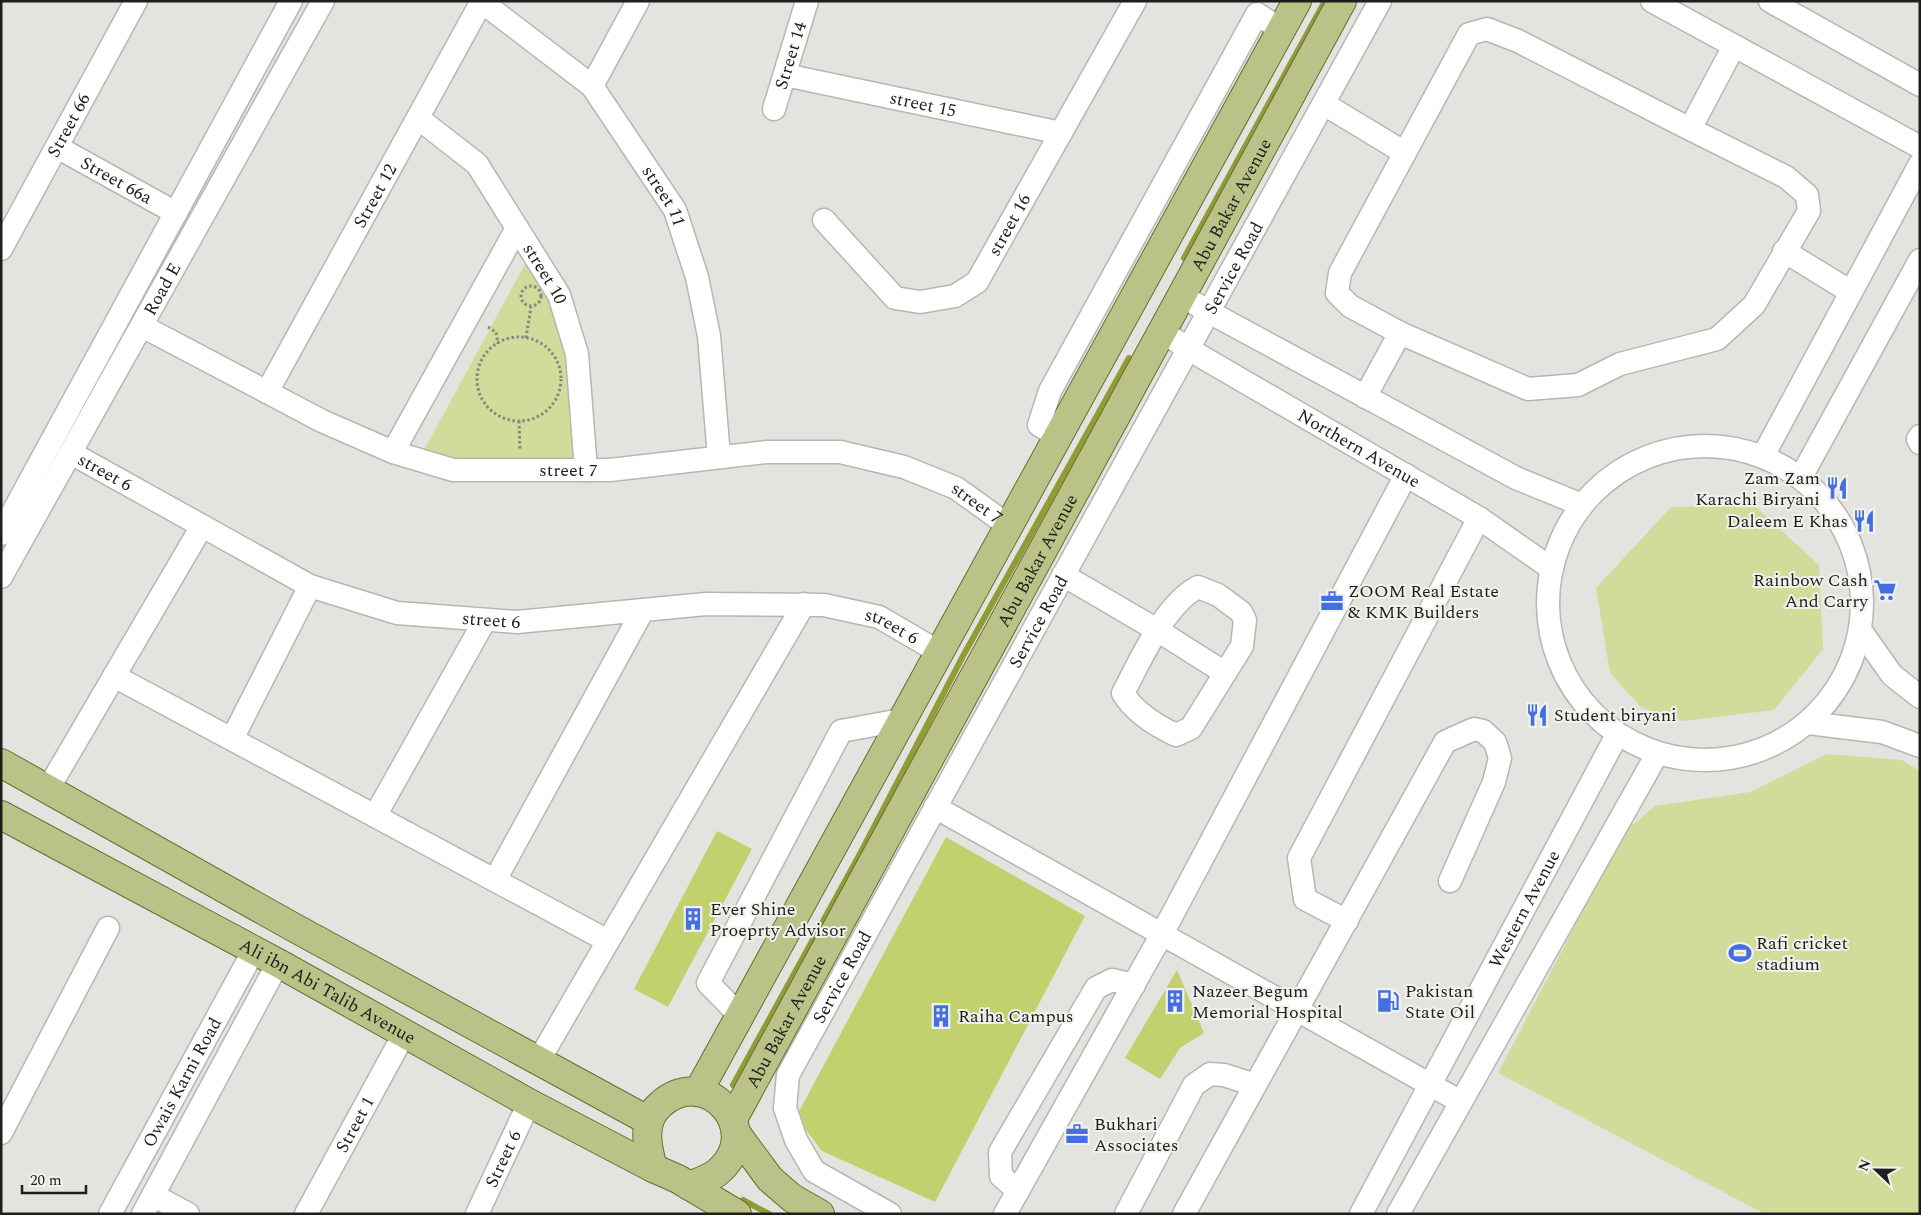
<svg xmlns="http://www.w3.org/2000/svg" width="1921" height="1215" font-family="Spectral,serif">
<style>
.green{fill:#d1dc9b}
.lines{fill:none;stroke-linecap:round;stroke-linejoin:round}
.stream{stroke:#909d37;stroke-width:6}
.building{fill:#c2d06d}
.minor-casing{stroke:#b6b7b2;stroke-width:25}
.major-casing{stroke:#666e2f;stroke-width:30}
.path{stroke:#868783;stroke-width:3;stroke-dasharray:2.5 2.5;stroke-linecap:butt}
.minor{stroke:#fff;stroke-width:22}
.major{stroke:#bbc288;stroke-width:28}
.labels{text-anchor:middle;stroke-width:4;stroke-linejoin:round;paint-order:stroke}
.street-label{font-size:18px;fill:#1e1e1c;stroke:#f1f2ec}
.poi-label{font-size:18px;fill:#1e1e1c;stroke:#f1f2ec;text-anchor:start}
</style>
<rect width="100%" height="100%" fill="#e3e4df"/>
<g class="green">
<polygon points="525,264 555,306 565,342 578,462 472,464 422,454"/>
<polygon points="1754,505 1819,565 1823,649 1774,710 1684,721 1642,708 1610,673 1596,588 1671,507"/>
<polygon points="1827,754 1902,760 1920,771 1920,1214 1765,1214 1498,1073 1624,832 1655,806 1750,792"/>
</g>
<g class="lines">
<g class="stream">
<polyline points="1184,258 1325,1"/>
<polyline points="733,1085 861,852 963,656 1129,358"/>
<polyline points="743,1200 769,1214"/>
</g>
</g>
<g class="building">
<polygon points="717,831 752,849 668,1007 634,989"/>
<polygon points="946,837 1085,916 935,1202 822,1151 796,1117"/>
<polygon points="1177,970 1204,1033 1180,1048 1160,1079 1125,1058"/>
</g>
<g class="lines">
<defs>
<g id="minor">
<polyline points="1652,1 1920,147"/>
<polyline points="1770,1 1920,85"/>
<path id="s1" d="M482 2 592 86 675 210 697 277 709 336 719 457"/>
<path id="s2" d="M785 75 1061 133"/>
<polyline points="592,86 638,1"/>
<polyline points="1324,104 1405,153"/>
<path id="s3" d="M774 109 807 1"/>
<path id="s4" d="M418 118 477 164 559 295 577 354 586 470"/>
<polyline points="1690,129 1786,177 1807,195 1809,211 1754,305 1717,339 1620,364 1578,385 1528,389 1400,333 1350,306 1337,293 1340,273 1469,34 1487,29 1518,41 1690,129 1734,46"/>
<path id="s5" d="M57 147 176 213"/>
<path id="s6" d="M824 220 895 298 920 302 955 296 977 282 1135 1"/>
<path id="s7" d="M1 249 136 1"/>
<polyline points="1784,251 1851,292"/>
<polyline points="1181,295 1209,312 1516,478 1582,505"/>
<path id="s8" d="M142 326 322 421 393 452 453 470H610L766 452H840L904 467 956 488 1009 526"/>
<path id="s9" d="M1163 332 1190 350 1479 518 1552 569"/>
<path id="s10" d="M267 392 482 1"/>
<polyline points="1365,397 1400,333"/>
<polyline points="1058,436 1039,425 1050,391 1257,14 1282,30"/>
<polyline points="1920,436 1918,439 1920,443"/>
<circle cx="1705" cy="603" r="157"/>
<polyline points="393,452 517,228"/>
<path id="s11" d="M71 453 310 586 397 613 517 622 706 604 824 605 879 617 939 652"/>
<polyline points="1763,456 1920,164"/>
<polyline points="1801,477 1920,260"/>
<polyline points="1,534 291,1"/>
<polyline points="1063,575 1157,630 1225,673"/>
<path id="s12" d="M1 577 323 1"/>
<path d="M1198 587 1218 595 1241 612 1245 620 1242 646 1191 728 1176 735C1157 726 1134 712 1123 693 1140 661 1165 604 1198 587Z"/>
<polyline points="1861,631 1892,675 1920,697"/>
<polyline points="114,676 608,941"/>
<polyline points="1808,723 1882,732 1920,746"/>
<polyline points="232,739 310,586"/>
<polyline points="48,789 202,526"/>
<polyline points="935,807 1461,1102"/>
<polyline points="375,816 485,620"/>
<polyline points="495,880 643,610"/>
<polyline points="1347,921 1305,899 1299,858 1479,518"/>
<polyline points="739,1015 708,983 841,731 901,720"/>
<polyline points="539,1060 804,604"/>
<polyline points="1,1133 108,928"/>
<polyline points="1018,1191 1001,1176 1000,1152 1096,988 1112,980 1134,985"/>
<polyline points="153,1195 188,1214"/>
<path id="s13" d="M110 1214 254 950"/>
<polyline points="143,1214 278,963"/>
<path id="s14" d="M306 1214 404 1034"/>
<path id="s15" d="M477 1214 529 1103"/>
<path id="s16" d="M890 1214 814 1171 796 1140 785 1108 788 1075C985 717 1184 360 1380 1"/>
<polyline points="1005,1214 1162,934 1406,475"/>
<polyline points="1126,1214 1194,1085 1210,1074 1224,1075 1255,1085"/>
<path d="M1184 1214C1270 1056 1359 900 1445 742L1474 729 1483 731 1495 742 1500 758 1494 782 1450 881"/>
<path id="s17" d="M1361 1214 1617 735"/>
<polyline points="1398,1214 1657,754"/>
</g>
<g id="major">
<polyline points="1,763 293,927 649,1121"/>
<path id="s18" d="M1 815 278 963 529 1103 653 1168"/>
<polyline points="698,1092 1297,1"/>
<path id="s19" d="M733 1119 1342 1"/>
<polyline points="736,1133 770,1179 792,1198 820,1214"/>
<path d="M689 1186C699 1182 712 1178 720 1170 764 1130 707 1064 661 1104 641 1121 647 1146 653 1168L678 1179 737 1214"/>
</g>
</defs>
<use href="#minor" class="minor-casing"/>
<use href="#major" class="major-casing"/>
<g class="path">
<circle cx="531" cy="296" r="10"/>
<polyline points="488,327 496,332 498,344"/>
<circle cx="519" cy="379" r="42"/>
<polyline points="526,338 531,307"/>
<polyline points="519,421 520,450"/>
</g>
<use href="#minor" class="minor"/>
<use href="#major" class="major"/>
</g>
<defs>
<symbol id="restaurant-bare" viewBox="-9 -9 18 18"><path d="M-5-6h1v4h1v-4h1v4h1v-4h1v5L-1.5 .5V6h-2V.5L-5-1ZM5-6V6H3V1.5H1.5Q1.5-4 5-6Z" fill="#456fe1" stroke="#f1f2ec" stroke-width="2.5" paint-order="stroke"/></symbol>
<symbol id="supermarket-bare" viewBox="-9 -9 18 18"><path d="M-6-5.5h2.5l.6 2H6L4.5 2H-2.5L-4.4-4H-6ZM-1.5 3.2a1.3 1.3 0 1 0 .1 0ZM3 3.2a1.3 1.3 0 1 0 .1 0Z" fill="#456fe1" stroke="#f1f2ec" stroke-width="2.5" paint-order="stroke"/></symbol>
<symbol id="office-bare" viewBox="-9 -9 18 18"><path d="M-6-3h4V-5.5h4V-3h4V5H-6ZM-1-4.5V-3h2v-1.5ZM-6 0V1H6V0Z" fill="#456fe1" stroke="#f1f2ec" stroke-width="2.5" paint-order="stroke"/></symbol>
<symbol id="building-bare" viewBox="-9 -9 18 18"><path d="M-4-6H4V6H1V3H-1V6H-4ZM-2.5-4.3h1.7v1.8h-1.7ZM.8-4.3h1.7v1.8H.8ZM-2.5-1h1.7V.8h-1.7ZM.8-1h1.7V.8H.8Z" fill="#456fe1" stroke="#f1f2ec" stroke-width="2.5" paint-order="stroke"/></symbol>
<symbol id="stadium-bare" viewBox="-9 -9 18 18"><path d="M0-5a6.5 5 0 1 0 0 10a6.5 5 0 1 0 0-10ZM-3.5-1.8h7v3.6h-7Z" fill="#456fe1" stroke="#f1f2ec" stroke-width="2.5" paint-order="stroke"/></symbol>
<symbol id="fuel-bare" viewBox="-9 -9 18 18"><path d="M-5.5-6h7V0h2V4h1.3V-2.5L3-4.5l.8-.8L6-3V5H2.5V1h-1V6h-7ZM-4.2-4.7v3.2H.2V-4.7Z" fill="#456fe1" stroke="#f1f2ec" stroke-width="2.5" paint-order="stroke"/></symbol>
</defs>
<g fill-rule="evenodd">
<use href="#restaurant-bare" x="1821" y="472" width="32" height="32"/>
<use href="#restaurant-bare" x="1848" y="505" width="32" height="32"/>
<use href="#supermarket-bare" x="1869" y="574" width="32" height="32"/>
<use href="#office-bare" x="1316" y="585" width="32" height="32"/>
<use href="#restaurant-bare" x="1521" y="699" width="32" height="32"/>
<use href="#building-bare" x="677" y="903" width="32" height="32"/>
<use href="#stadium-bare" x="1724" y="937" width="32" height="32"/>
<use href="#building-bare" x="1159" y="985" width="32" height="32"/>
<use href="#fuel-bare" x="1372" y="985" width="32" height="32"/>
<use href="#building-bare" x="925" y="1000" width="32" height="32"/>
<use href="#office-bare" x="1061" y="1118" width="32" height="32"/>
</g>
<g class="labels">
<g class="street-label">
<text dy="6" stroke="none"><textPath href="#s3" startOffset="56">Street 14</textPath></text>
<text dy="6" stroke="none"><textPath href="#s2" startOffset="141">street 15</textPath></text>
<text dy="6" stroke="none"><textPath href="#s7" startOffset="141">Street 66</textPath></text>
<text dy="6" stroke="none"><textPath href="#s5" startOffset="68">Street 66a</textPath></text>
<text dy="6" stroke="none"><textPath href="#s10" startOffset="224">Street 12</textPath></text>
<text dy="6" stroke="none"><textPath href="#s1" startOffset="270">street 11</textPath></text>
<text dy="6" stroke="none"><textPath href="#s19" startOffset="1041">Abu Bakar Avenue</textPath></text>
<text dy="6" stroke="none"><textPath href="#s6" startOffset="258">street 16</textPath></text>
<text dy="6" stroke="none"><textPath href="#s16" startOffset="1112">Service Road</textPath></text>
<text dy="6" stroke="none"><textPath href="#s4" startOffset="204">street 10</textPath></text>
<text dy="6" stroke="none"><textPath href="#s12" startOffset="330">Road E</textPath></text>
<text dy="6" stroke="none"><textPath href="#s9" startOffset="228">Northern Avenue</textPath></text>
<text dy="6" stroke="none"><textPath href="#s8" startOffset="459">street 7</textPath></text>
<text dy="6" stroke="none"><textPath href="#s11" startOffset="39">street 6</textPath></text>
<text dy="6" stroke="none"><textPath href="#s8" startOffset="879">street 7</textPath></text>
<text dy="6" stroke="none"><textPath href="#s19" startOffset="636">Abu Bakar Avenue</textPath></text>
<text dy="6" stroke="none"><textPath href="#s11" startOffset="459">street 6</textPath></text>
<text dy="6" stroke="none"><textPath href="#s16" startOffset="708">Service Road</textPath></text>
<text dy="6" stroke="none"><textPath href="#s11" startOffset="864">street 6</textPath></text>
<text dy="6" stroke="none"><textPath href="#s17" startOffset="346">Western Avenue</textPath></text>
<text dy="6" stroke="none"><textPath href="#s16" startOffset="302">Service Road</textPath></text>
<text dy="6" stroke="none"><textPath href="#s18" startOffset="371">Ali ibn Abi Talib Avenue</textPath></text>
<text dy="6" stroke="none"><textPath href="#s19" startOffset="111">Abu Bakar Avenue</textPath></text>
<text dy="6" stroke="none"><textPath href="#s13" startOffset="150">Owais Karni Road</textPath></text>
<text dy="6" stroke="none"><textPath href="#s14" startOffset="102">Street 1</textPath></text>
<text dy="6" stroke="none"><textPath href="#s15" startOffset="61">Street 6</textPath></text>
</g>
<g class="poi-label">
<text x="1820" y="484" text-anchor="end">Zam Zam<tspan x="1820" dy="21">Karachi Biryani</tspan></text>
<text x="1848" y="527" text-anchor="end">Daleem E Khas</text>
<text x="1868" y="586" text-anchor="end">Rainbow Cash<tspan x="1868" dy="21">And Carry</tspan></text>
<text x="1348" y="597">ZOOM Real Estate<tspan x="1348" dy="21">&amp; KMK Builders</tspan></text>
<text x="1554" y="721">Student biryani</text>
<text x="710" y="915">Ever Shine<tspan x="710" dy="21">Proeprty Advisor</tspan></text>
<text x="1756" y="949">Rafi cricket<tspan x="1756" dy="21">stadium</tspan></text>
<text x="1192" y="997">Nazeer Begum<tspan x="1192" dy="21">Memorial Hospital</tspan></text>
<text x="1405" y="997">Pakistan<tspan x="1405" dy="21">State Oil</tspan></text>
<text x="958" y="1022">Raiha Campus</text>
<text x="1094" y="1130">Bukhari<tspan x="1094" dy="21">Associates</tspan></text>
</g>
</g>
<rect width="1921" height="1215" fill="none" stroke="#1e1e1c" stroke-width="5"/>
<g transform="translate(1876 1170) rotate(292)" stroke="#f1f2ec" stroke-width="4" paint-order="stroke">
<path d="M0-4L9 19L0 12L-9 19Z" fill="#1e1e1c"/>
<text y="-8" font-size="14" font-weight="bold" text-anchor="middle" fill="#1e1e1c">N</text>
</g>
<path d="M22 1185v8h64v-8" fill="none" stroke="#1e1e1c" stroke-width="2.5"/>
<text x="30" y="1185" font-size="15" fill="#1e1e1c" stroke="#f1f2ec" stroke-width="4" paint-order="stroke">20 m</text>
</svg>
